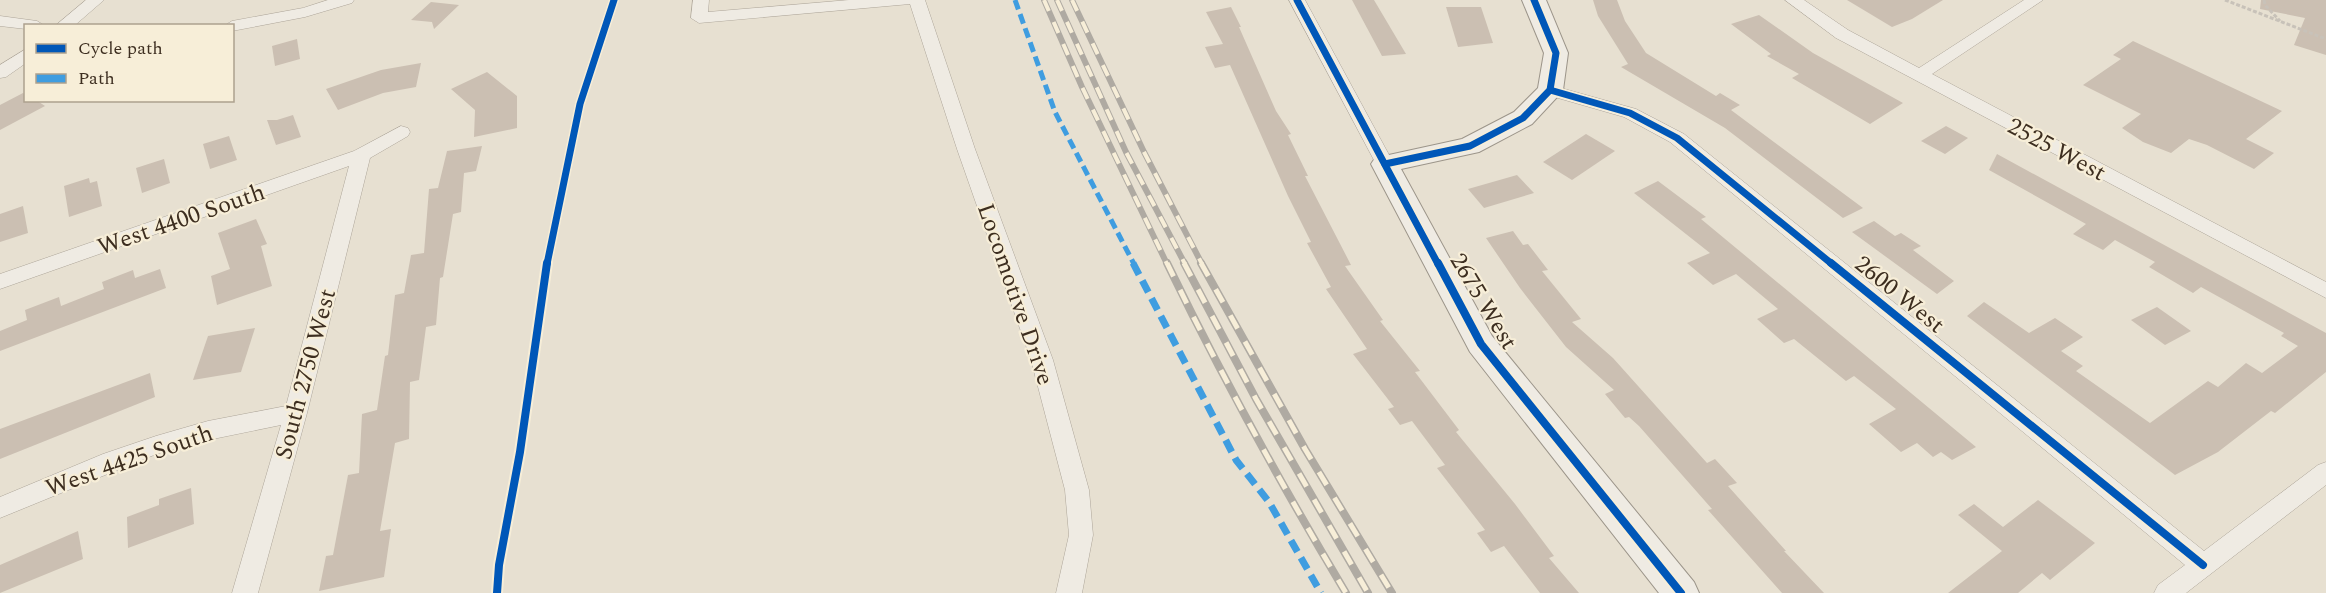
<svg xmlns="http://www.w3.org/2000/svg" width="2326" height="593" font-family="Spectral,serif">
<style>
.building{fill:#cbbfb2}
.lines{fill:none;stroke-linecap:round;stroke-linejoin:round}
.street-casing{stroke:#ada599;stroke-width:1}
.secondary-casing{stroke:#9c958a;stroke-width:2}
.path{stroke:#c8c2b9;stroke-width:3;stroke-dasharray:4 2;stroke-linecap:butt}
.street{fill:#efebe3;fill-rule:evenodd}
.secondary{fill:#efebe3;fill-rule:evenodd}
.rail-far1-casing{stroke:#afaaa2;stroke-width:6}
.rail-casing{stroke:#afaaa2;stroke-width:8}
.rail-far1{stroke:#f7eed8;stroke-width:4;stroke-dasharray:12;stroke-linecap:butt}
.rail{stroke:#f7eed8;stroke-width:5;stroke-dasharray:15;stroke-linecap:butt}
.quiet-far1{stroke:#3f9de0;stroke-width:5;stroke-dasharray:10 5;stroke-linecap:butt}
.quiet{stroke:#3f9de0;stroke-width:7;stroke-dasharray:13 7;stroke-linecap:butt}
.cycleway-far1-casing{stroke:#f7eed8;stroke-width:10}
.cycleway-casing{stroke:#f7eed8;stroke-width:12}
.cycleway-far1{stroke:#0057b8;stroke-width:7}
.cycleway{stroke:#0057b8;stroke-width:8}
.labels{text-anchor:middle;stroke-width:4.5;stroke-linejoin:round;paint-order:stroke}
.street-label{font-size:24px;fill:#3d2e20;stroke:#f7eed8}
</style>
<rect width="100%" height="100%" fill="#e7e0d1"/>
<g class="building">
<polygon points="1352,0 1374,0 1406,54 1382,56"/>
<polygon points="1593,0 1617,0 1625,21 1646,53 1716,96 1720,93 1740,105 1731,110 1863,208 1843,218 1725,128 1621,67 1628,64 1598,16"/>
<polygon points="1847,0 1943,0 1912,19 1892,27"/>
<polygon points="2261,0 2326,0 2326,55 2294,45 2305,18 2260,9"/>
<polygon points="431,2 459,5 434,29 432,22 411,20"/>
<polygon points="1231,7 1241,27 1239,27 1276,111 1291,134 1288,135 1308,176 1305,176 1351,265 1345,266 1383,320 1380,321 1420,371 1415,372 1459,430 1456,432 1515,504 1554,556 1549,558 1579,593 1540,593 1504,546 1491,552 1477,533 1485,530 1437,468 1445,465 1412,421 1400,425 1388,409 1394,407 1353,354 1367,349 1326,289 1331,287 1307,243 1311,242 1288,196 1230,65 1215,68 1205,47 1223,44 1206,12"/>
<polygon points="1446,7 1481,7 1493,43 1458,47"/>
<polygon points="1759,15 1813,53 1903,103 1870,124 1792,78 1799,74 1767,56 1771,54 1731,24"/>
<polygon points="297,39 300,59 275,66 272,46"/>
<polygon points="2133,41 2282,111 2246,139 2274,153 2254,169 2207,145 2189,139 2171,153 2143,142 2122,128 2141,114 2083,85 2121,59 2113,55"/>
<polygon points="421,63 416,87 383,93 338,110 326,89 381,70"/>
<polygon points="487,72 517,96 517,128 474,137 475,110 451,89"/>
<polygon points="23,93 26,95 26,100 36,100 45,106 0,130 0,105"/>
<polygon points="293,115 301,137 276,145 267,120 277,120"/>
<polygon points="1946,126 1968,138 1945,154 1921,141"/>
<polygon points="1586,134 1615,151 1572,180 1543,162"/>
<polygon points="229,136 237,160 210,169 203,144"/>
<polygon points="482,146 476,171 464,173 461,212 453,214 443,277 440,278 436,325 426,327 419,380 410,382 409,439 395,443 380,531 391,529 384,577 319,591 326,556 333,555 348,475 359,473 362,414 377,410 385,356 388,355 395,295 404,293 411,255 424,253 429,189 438,188 447,151"/>
<polygon points="1997,154 2326,333 2326,372 2275,413 2271,411 2218,452 2175,475 1967,316 1984,302 2029,333 2055,318 2083,337 2061,351 2083,366 2076,371 2150,423 2208,381 2218,387 2246,363 2262,373 2298,346 2281,336 2284,333 2201,287 2193,293 2149,267 2155,262 2115,240 2103,250 2073,234 2086,224 1989,170"/>
<polygon points="164,159 170,183 142,193 136,168"/>
<polygon points="1517,175 1534,193 1484,208 1468,189"/>
<polygon points="89,178 90,183 97,181 102,206 69,217 64,186"/>
<polygon points="1658,181 1706,217 1701,219 1976,447 1952,460 1941,452 1933,457 1917,443 1901,452 1869,424 1896,409 1854,376 1846,381 1794,339 1784,343 1757,319 1778,309 1736,274 1713,285 1687,263 1710,253 1634,193"/>
<polygon points="23,206 28,233 0,242 0,214"/>
<polygon points="256,219 267,244 261,246 272,286 217,305 211,276 230,269 218,233"/>
<polygon points="1874,221 1895,236 1901,233 1921,246 1913,250 1954,281 1937,294 1852,232"/>
<polygon points="1513,231 1523,245 1528,244 1548,270 1542,271 1581,319 1572,322 1613,358 1707,463 1715,459 1737,483 1728,486 1786,551 1784,551 1824,593 1782,593 1708,510 1712,509 1639,426 1629,417 1625,418 1605,394 1614,390 1566,347 1520,288 1486,238"/>
<polygon points="160,269 166,288 0,351 0,331 27,320 25,310 59,297 61,306 104,289 102,282 133,270 135,278"/>
<polygon points="2157,307 2191,331 2165,345 2131,320"/>
<polygon points="255,328 241,372 193,380 208,336"/>
<polygon points="150,373 155,397 0,459 0,429"/>
<polygon points="191,488 194,524 128,548 127,517 159,505 159,499"/>
<polygon points="2038,500 2095,543 2050,580 2042,573 2018,593 1948,593 2002,551 1958,515 1974,504 2003,527"/>
<polygon points="78,531 83,559 0,593 0,565"/>
</g>
<g class="lines">
<defs>
<g id="street">
<polygon points="86,0 104,0 74,26 55,26"/>
<polygon points="328,0 354,0 352,3 305,17 232,31 232,26 224,26 232,21 303,8"/>
<polygon points="693,0 709,0 708,12 849,0 925,0 975,149 1053,360 1089,490 1093,535 1082,593 1056,593 1069,535 1065,490 1031,360 957,149 910,4 699,23 691,18"/>
<polygon points="1289,0 1305,0 1394,164 1392,168 1378,168 1376,164"/>
<polygon points="1785,0 1804,0 1848,30 1919,68 2024,0 2043,0 1932,74 2326,282 2326,298 1836,38"/>
<polygon points="0,16 37,21 45,26 26,26 26,29 0,26"/>
<polygon points="26,49 26,63 6,77 0,78 0,65"/>
<polygon points="1550,85 1636,109 1684,134 2204,551 2318,465 2326,462 2326,485 2186,593 2154,593 2158,585 2185,565 1670,142 1624,117 1544,94 1541,90 1544,86"/>
<polygon points="401,126 408,128 410,132 408,136 370,158 307,413 258,593 232,593 281,425 208,440 159,453 0,518 0,497 103,454 156,436 208,421 286,406 349,166 0,289 0,274 354,151"/>
</g>
<polygon id="secondary" points="1522,0 1546,0 1568,53 1563,90 1559,95 1532,124 1479,152 1401,169 1492,336 1694,582 1699,593 1659,593 1470,352 1371,164 1375,158 1462,139 1514,112 1538,88 1544,53"/>
</defs>
<use href="#street" class="street-casing"/>
<use href="#secondary" class="secondary-casing"/>
<g class="path">
<polyline points="2225,0 2326,39"/>
<polyline points="2264,0 2265,5 2280,21"/>
</g>
<use href="#street" class="street"/>
<use href="#secondary" class="secondary"/>
<defs>
<g id="rail-far1">
<polyline points="1044,0 1082,87 1167,264"/>
<polyline points="1057,0 1126,152 1185,264"/>
<polyline points="1072,0 1144,152 1202,264"/>
</g>
<g id="rail">
<path d="M1167 263C1221 375 1282 486 1346 593"/>
<polyline points="1184,263 1256,399 1368,593"/>
<polyline points="1201,263 1305,449 1392,593"/>
</g>
</defs>
<use href="#rail-far1" class="rail-far1-casing"/>
<use href="#rail" class="rail-casing"/>
<use href="#rail-far1" class="rail-far1"/>
<use href="#rail" class="rail"/>
<polyline class="quiet-far1" points="1015,0 1055,112 1134,264"/>
<polyline class="quiet" points="1133,263 1236,460 1269,502 1321,593"/>
<defs>
<g id="cycleway-far1">
<polyline points="1297,0 1438,264"/>
<polyline points="1550,90 1630,113 1677,138 1832,264"/>
<polyline points="1385,164 1470,146 1523,118 1550,90 1556,53 1534,0"/>
<polyline points="547,264 580,104 614,0"/>
</g>
<g id="cycleway">
<polyline points="1438,263 1481,344 1681,593"/>
<polyline points="1831,263 2203,565"/>
<polyline points="497,593 499,565 520,452 547,263"/>
</g>
</defs>
<use href="#cycleway-far1" class="cycleway-far1-casing"/>
<use href="#cycleway" class="cycleway-casing"/>
<use href="#cycleway-far1" class="cycleway-far1"/>
<use href="#cycleway" class="cycleway"/>
</g>
<g class="labels">
<g class="street-label">
<text transform="translate(2057 149) rotate(28)" y="8">2525 West</text>
<text transform="translate(181 219) rotate(-19)" y="8">West 4400 South</text>
<text transform="translate(1016 294) rotate(71)" y="8">Locomotive Drive</text>
<text transform="translate(1900 294) rotate(39)" y="8">2600 West</text>
<text transform="translate(1484 301) rotate(59)" y="8">2675 West</text>
<text transform="translate(305 374) rotate(-75)" y="8">South 2750 West</text>
<text transform="translate(129 460) rotate(-19)" y="8">West 4425 South</text>
</g>
</g>
<rect x="24" y="24" width="210" height="78" fill="#f7eed8" stroke="#ada18e" stroke-width="1.5"/>
<rect x="36" y="44" width="30" height="9" fill="#0057b8" stroke="#ada18e" stroke-width="1.5"/>
<text x="78" y="54" font-size="18" fill="#3d2e20">Cycle path</text>
<rect x="36" y="74" width="30" height="9" fill="#3f9de0" stroke="#ada18e" stroke-width="1.5"/>
<text x="78" y="84" font-size="18" fill="#3d2e20">Path</text>
</svg>
